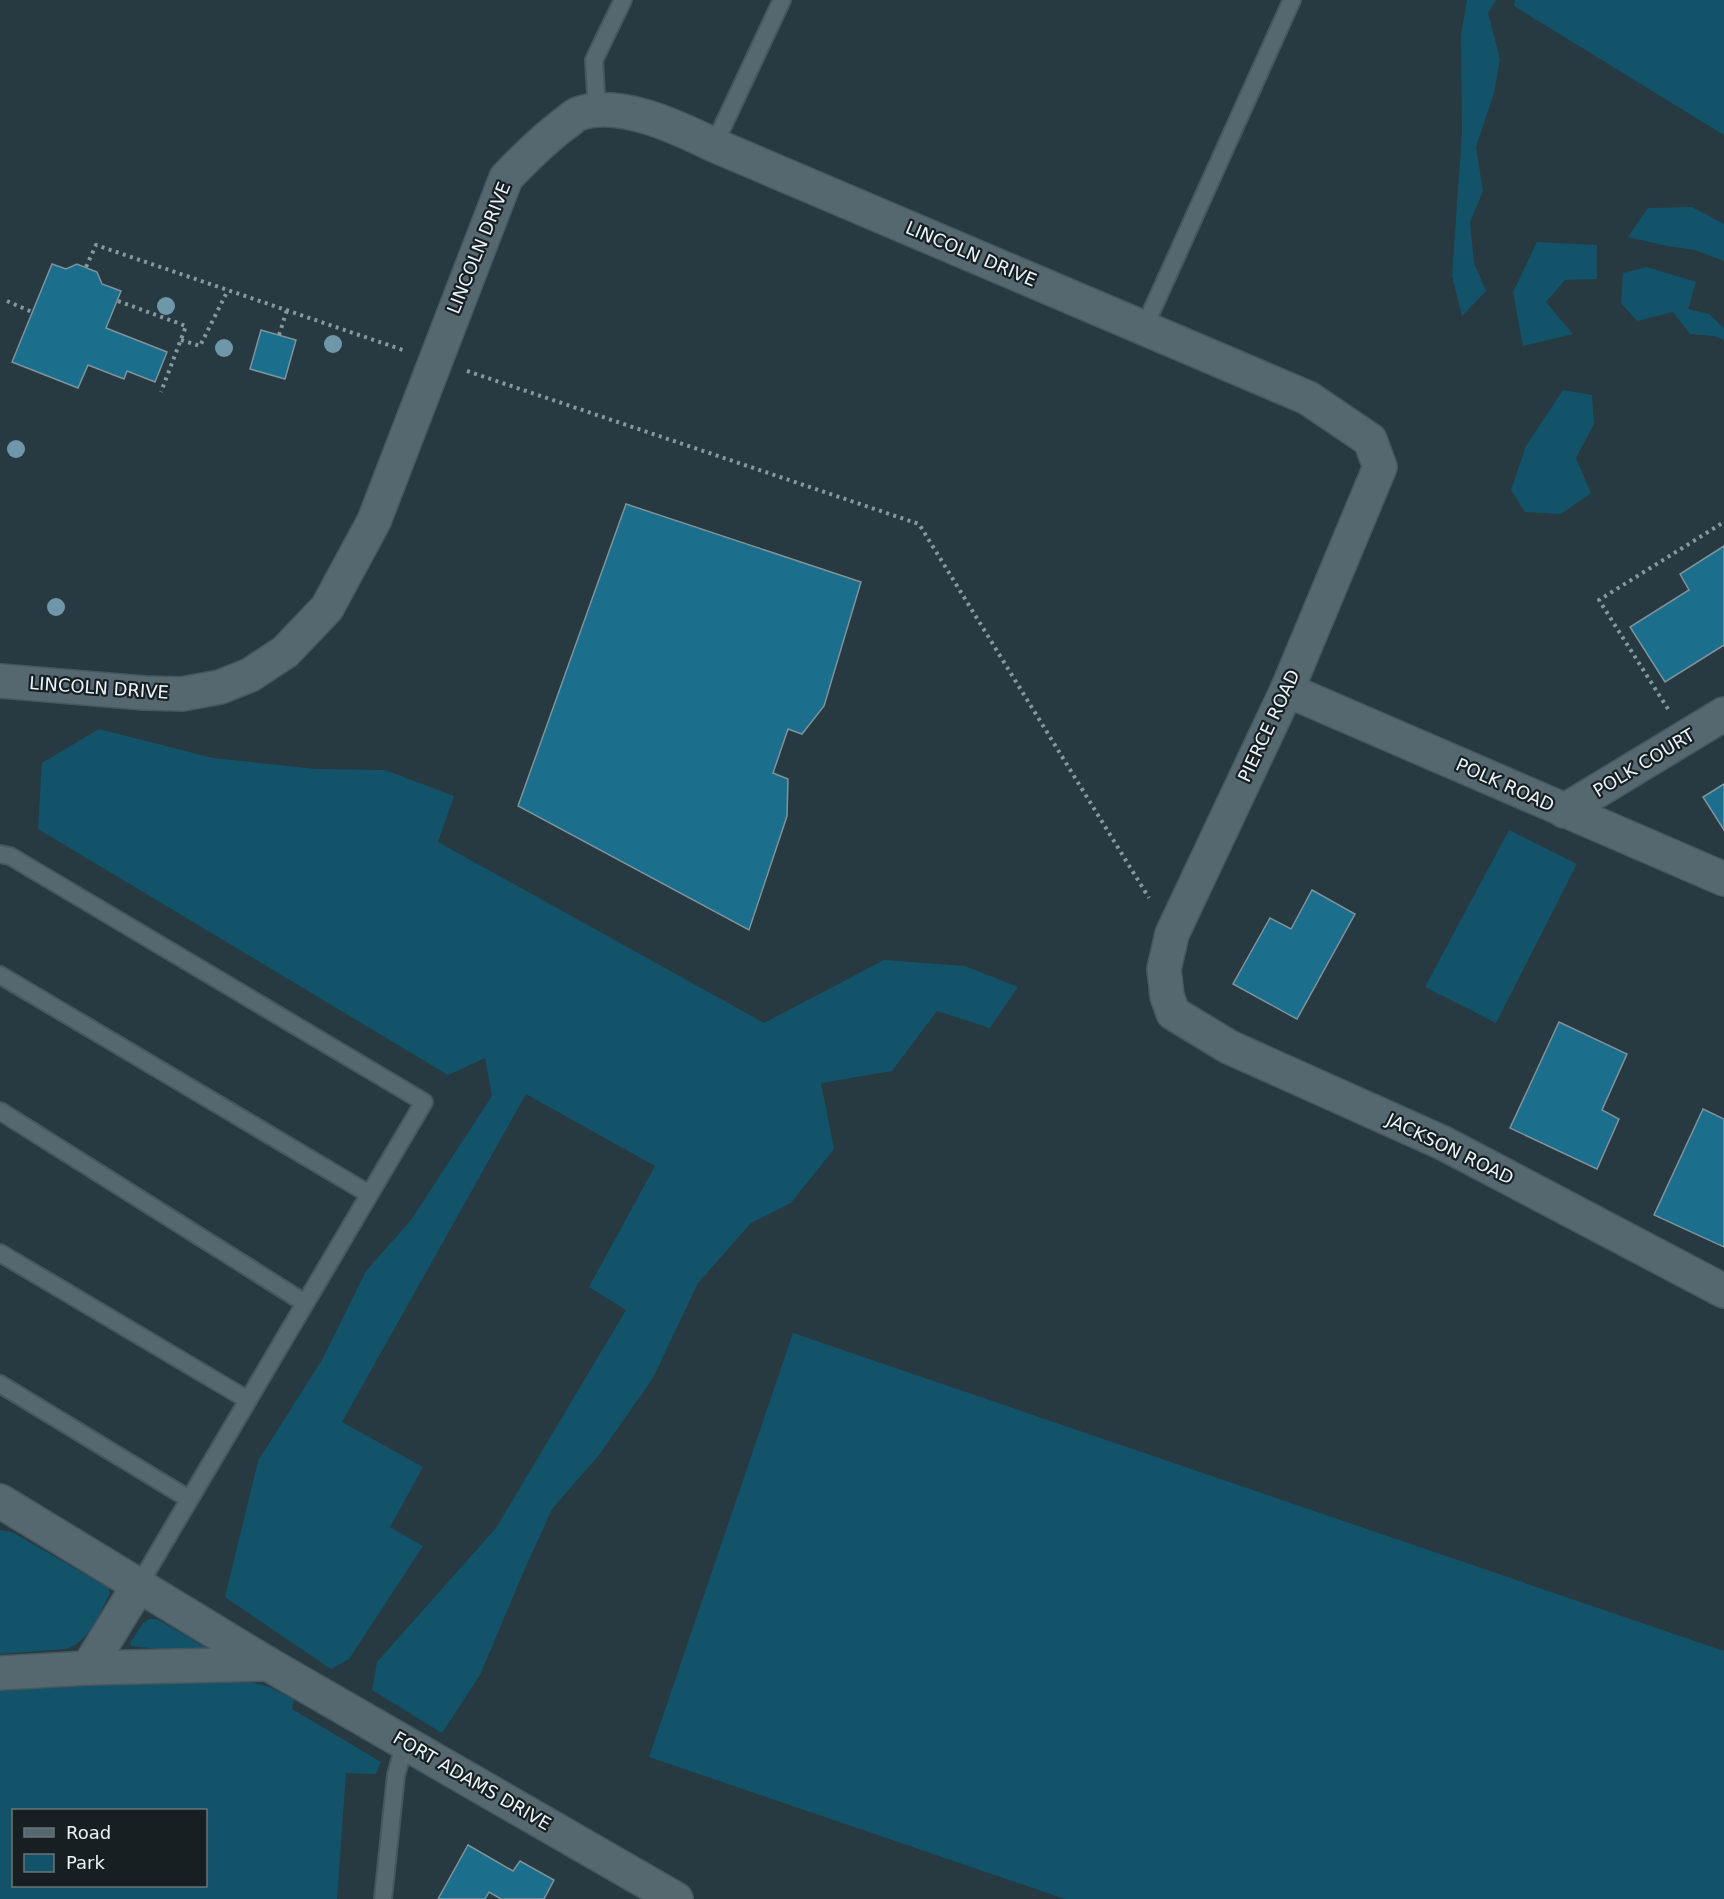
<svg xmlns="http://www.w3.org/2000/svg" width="1724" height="1899" font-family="'DejaVu Sans',sans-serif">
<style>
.green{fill:#135369;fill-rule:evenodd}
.building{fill:#1b6e8c;stroke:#7f939c;stroke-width:1.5}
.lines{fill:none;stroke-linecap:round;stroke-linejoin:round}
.service-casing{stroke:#48575e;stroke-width:20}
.minor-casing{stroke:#48575e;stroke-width:36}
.path{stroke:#89989e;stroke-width:4;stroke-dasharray:3 4.5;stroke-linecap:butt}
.service{stroke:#556870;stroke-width:16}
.minor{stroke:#556870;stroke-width:33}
.tree{fill:#6e97a9}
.labels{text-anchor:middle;stroke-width:4.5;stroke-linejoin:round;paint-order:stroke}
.street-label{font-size:18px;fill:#e9f4f9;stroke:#171f22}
</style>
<rect width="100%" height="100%" fill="#273941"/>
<g class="green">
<polygon points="1467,0 1496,0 1488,13 1500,59 1494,93 1476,147 1483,191 1470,222 1474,263 1486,291 1462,316 1452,276 1462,132 1461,35"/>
<polygon points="1515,0 1724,0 1724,135 1514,6"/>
<polygon points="1692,207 1724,224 1724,261 1695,250 1667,246 1628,237 1648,208"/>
<polygon points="1537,242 1597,245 1597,279 1565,280 1546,302 1573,334 1523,346 1513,292"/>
<polygon points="1647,267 1696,282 1688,309 1709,314 1724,328 1724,340 1714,336 1690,334 1673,312 1637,321 1621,303 1623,273"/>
<polygon points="1563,390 1592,395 1594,424 1576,458 1591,493 1561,514 1525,512 1511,490 1526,446"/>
<polygon points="99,729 213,758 316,769 385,770 454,796 438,842 764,1023 884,960 965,966 1018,987 990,1028 937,1011 892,1071 821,1083 834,1149 791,1203 751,1223 698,1283 653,1378 599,1455 552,1509 523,1573 480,1675 442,1733 372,1690 377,1662 496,1528 626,1310 589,1287 655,1166 526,1094 342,1422 423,1467 390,1527 423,1546 349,1659 331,1669 225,1597 258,1461 322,1360 366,1271 411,1220 492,1096 485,1058 448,1075 38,829 42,763"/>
<polygon points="1509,830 1577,864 1496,1023 1425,987"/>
<polygon points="793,1333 1724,1651 1724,1899 1065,1899 649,1757"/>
<path d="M0 1530 12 1532 109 1588 110 1593C99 1614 90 1641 66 1649L0 1654Z"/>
<polygon points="149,1619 157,1619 212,1651 211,1655 131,1646 130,1643 143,1623"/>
<path d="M157 1680 246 1681 270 1687 294 1700 292 1709 381 1762 376 1774 346 1773 337 1899H0V1690ZM14 1810H206V1886H14Z"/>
</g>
<g class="building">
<polygon points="52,264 66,269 77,264 97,272 102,284 121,291 106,328 167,352 155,382 127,371 124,379 88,365 78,388 12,362"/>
<polygon points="261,330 296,340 285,379 250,369"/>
<polygon points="626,504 861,582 824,706 802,734 788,729 773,773 788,779 787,816 749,930 518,806"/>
<polygon points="1724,546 1724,645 1665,682 1630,627 1689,590 1680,574"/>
<polygon points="1724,784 1724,830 1703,797"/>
<polygon points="1312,890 1355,914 1297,1019 1233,984 1270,918 1291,929"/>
<polygon points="1559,1022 1627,1054 1602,1110 1619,1119 1597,1169 1510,1128"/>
<polygon points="1703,1109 1724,1119 1724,1247 1654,1215"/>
<polygon points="468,1845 513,1871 520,1861 554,1880 544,1899 501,1899 489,1892 485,1899 438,1899"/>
</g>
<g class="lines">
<defs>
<g id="service">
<polyline points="597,111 594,60 623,0"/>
<polyline points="714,145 782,0"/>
<polyline points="1144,328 1292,0"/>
<polyline points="0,854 10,856 424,1102 139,1585"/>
<polyline points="0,975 369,1194"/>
<polyline points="0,1111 305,1303"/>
<polyline points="0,1253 248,1400"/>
<polyline points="0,1384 189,1499"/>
<polyline points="383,1899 396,1775 405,1743"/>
</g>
<g id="minor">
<path d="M0 681 144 693 182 694 220 687 250 675 285 652 327 608 374 521 506 178C524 159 542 141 563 125 568 122 573 116 578 114 619 99 677 127 714 145L1308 398 1370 440 1380 467 1287 690 1172 934 1164 969 1167 996 1173 1013 1229 1047 1443 1143 1724 1291"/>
<polyline points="1287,690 1724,879"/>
<polyline points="1564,811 1724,714"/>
<polyline points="0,1501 268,1664 676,1899"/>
<polyline points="88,1668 139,1585"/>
<polyline points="0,1673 88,1668 268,1664"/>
</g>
</defs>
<use href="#service" class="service-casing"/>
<use href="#minor" class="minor-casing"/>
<g class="path">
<polyline points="86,267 96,245 403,350"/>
<polyline points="7,301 32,312"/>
<polyline points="118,301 186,326 161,392"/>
<polyline points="279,335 287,310"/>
<polyline points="181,340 200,346 228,290"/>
<polyline points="467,371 919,524 1149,898"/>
<polyline points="1668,709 1599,600 1724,522"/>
</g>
<use href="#service" class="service"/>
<use href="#minor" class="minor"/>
</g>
<g class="tree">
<circle cx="166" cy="306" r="9"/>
<circle cx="333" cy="344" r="9"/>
<circle cx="224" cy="348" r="9"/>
<circle cx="16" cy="449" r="9"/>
<circle cx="56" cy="607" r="9"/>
</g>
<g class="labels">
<g class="street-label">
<text transform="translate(479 248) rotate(-68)" y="6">LINCOLN DRIVE</text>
<text transform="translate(971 254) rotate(23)" y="6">LINCOLN DRIVE</text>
<text transform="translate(99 688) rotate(4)" y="6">LINCOLN DRIVE</text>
<text transform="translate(1269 726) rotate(-65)" y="6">PIERCE ROAD</text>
<text transform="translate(1644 763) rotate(-31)" y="6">POLK COURT</text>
<text transform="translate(1505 785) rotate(24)" y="6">POLK ROAD</text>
<text transform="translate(1450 1149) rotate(26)" y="6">JACKSON ROAD</text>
<text transform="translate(472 1781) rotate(30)" y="6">FORT ADAMS DRIVE</text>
</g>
</g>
<rect x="12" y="1809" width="195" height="78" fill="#171f22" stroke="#6b7478" stroke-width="1.5"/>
<rect x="24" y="1828" width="30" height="9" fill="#556870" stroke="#6b7478" stroke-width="1.5"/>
<text x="66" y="1839" font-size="18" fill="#e9f4f9">Road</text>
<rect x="24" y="1854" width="30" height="18" fill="#135369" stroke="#6b7478" stroke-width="1.5"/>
<text x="66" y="1869" font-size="18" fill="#e9f4f9">Park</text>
</svg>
